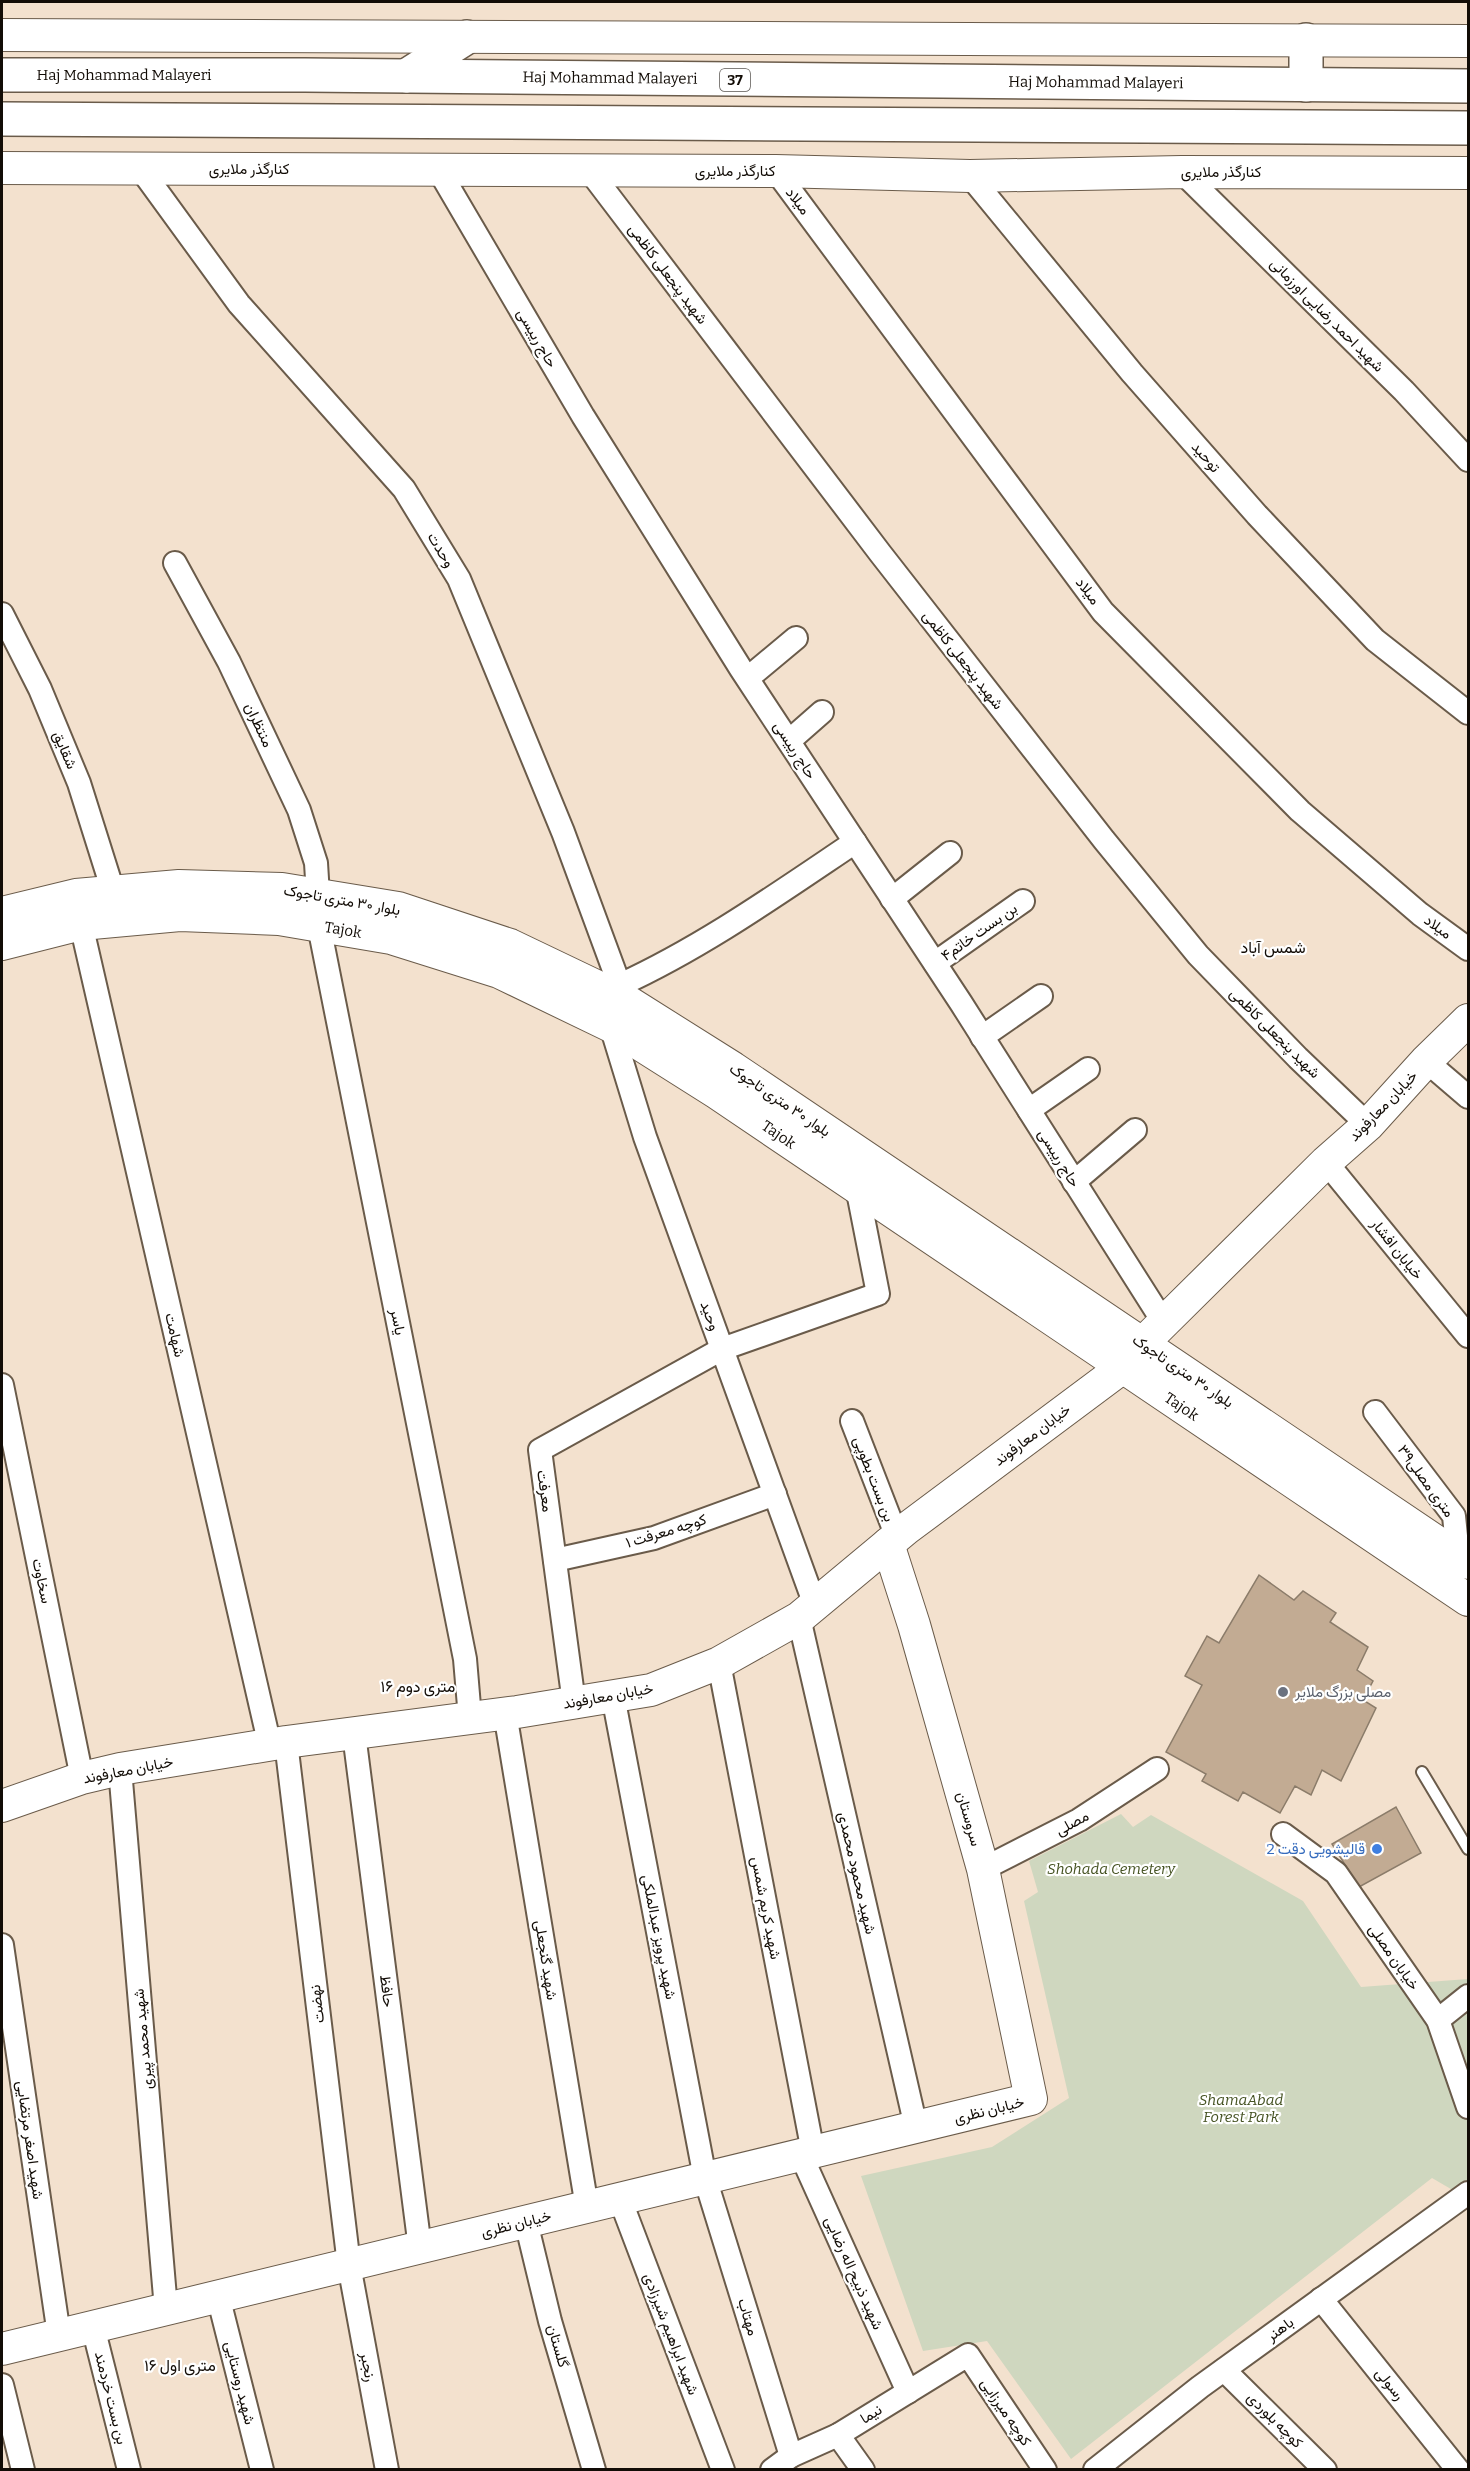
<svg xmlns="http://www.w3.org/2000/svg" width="1470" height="2471" font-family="Bitter,Vazirmatn,serif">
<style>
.green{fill:#cfd7bf}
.building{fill:#c2ab93;stroke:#8b7c6a;stroke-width:1.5}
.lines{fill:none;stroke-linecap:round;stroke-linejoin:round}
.lane-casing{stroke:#6a5b4a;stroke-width:14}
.street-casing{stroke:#6a5b4a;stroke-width:26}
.secondary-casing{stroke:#6a5b4a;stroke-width:34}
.highway-casing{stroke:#6a5b4a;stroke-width:36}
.lane{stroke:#fff;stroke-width:10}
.street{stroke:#fff;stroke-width:22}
.secondary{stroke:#fff;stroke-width:32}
.highway{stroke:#fff;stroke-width:33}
.worship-dot{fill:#6b7280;stroke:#fff;stroke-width:2}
.shop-dot{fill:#3f7fe0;stroke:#fff;stroke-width:2}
.labels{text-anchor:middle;stroke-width:4.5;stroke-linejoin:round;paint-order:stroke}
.shield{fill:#fff;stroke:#595551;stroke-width:1.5}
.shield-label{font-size:14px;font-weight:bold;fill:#120c06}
.street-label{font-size:15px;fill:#120c06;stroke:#fff}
.worship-label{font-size:15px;fill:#5b616d;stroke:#fff;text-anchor:start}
.shop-label{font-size:15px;fill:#366cbe;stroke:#fff;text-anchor:end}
.park-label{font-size:15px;font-style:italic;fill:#465323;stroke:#fff}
.neighbourhood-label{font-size:16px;fill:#120c06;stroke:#fff}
</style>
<rect width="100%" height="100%" fill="#f3e1ce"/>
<polygon class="green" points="1121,1814 1133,1827 1151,1815 1303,1901 1361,1987 1468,1979 1468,2199 1432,2178 1071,2459 987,2341 923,2351 861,2176 992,2147 1069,2098 1024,1901 1038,1892 1029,1861"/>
<g class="building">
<polygon points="1259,1575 1294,1600 1303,1591 1336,1613 1330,1622 1368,1647 1357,1670 1373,1681 1363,1700 1376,1708 1341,1781 1322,1770 1311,1795 1295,1786 1280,1813 1243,1792 1238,1801 1202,1781 1206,1774 1166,1752 1202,1685 1185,1676 1207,1636 1219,1643"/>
<polygon points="1396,1807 1421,1853 1359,1887 1332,1844"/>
</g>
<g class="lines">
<defs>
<polyline id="lane" points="1422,1772 1468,1849"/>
<g id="street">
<polyline points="140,168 239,304 404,489 459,579 563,832 625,1000"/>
<polyline points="438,169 583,416 741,669 961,1003 1164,1323"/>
<polyline points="589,170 880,553 1104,840 1198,955 1298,1058 1368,1125"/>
<polyline points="776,171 1103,612 1300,811 1420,914 1468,949"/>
<polyline points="1182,172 1404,391 1468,460"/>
<polyline points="970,176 1132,373 1257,515 1375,640 1468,713"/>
<polyline points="175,563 229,662 299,810 316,863 318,895"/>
<polyline points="2,614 40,689 79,783 113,891"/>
<polyline points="748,678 796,638"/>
<polyline points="789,741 822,712"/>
<polyline points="892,899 950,853"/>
<polyline points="81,924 270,1746"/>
<polyline points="319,926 465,1659 470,1718"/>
<polyline points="935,963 1023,901"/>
<path d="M620 985C703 947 779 893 855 842"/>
<polyline points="611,1026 645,1137 815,1605"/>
<polyline points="982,1037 1041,996"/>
<polyline points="1426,1061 1468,1097"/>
<polyline points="1029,1110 1088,1069"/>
<polyline points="1326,1162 1468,1336"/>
<polyline points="1074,1182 1135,1130"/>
<polyline points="2,1385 82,1778"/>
<polyline points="1375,1412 1454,1516 1458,1556"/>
<polyline points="852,1421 897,1537"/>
<polyline points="555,1560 654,1538 775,1494"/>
<polyline points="799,1618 916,2127"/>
<polyline points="719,1663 813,2152"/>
<polyline points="613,1696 705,2178 791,2456"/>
<polyline points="574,1703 540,1450 722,1349 878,1294 857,1187"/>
<polyline points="505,1713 587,2207"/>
<polyline points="354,1734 420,2248"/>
<polyline points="286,1742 349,2265 387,2470"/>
<polyline points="120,1769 166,2309"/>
<polyline points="1283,1834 1336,1873 1438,2020 1468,2107"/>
<polyline points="983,1869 1079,1820 1157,1769"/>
<polyline points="2,1945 59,2335"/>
<polyline points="1438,2020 1468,1996"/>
<polyline points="801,2155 908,2392"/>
<polyline points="620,2199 723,2470"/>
<polyline points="526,2222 550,2321 594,2470"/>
<polyline points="218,2296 262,2470"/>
<polyline points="1321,2299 1458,2470"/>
<polyline points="93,2327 129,2470"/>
<polyline points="1224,2370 1325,2470"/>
<polyline points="2,2385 23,2470"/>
<polyline points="838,2435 863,2470"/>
<polyline points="772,2470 791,2456 838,2435 968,2355 1045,2470"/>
<polyline points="1095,2470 1200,2387 1468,2193"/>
</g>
<g id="secondary">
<polyline points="2,35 1468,41"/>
<polyline points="2,168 776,171 970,176 1182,172 1468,173"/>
<polyline points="2,913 76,895 179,886 282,889 398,908 510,945 625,1000 733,1068 1468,1563"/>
<path id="s1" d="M2 944 81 924 180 915 279 919 391 938 499 972 611 1026 717 1093 1468 1600"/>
<polyline points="2,1806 82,1778 120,1769 286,1742 517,1712 651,1690 719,1663 799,1618 906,1529 1123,1367 1142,1344 1326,1162 1368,1125 1426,1061 1468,1020"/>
<polyline points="2,2349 1031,2099 983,1869 914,1625 888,1544"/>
</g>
<g id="highway">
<polyline points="1306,40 1306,85"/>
<path id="s2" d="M2 75H305L1468 86"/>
<polyline points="406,76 467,37"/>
<polyline points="2,119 1468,128"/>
</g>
</defs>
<use href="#lane" class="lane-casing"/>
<use href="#street" class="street-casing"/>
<use href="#secondary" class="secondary-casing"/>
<use href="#highway" class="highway-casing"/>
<use href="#lane" class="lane"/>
<use href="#street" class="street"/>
<use href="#secondary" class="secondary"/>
<use href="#highway" class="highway"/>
</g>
<circle class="worship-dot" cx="1283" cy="1692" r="6"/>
<circle class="shop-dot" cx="1377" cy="1849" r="6"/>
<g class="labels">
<rect class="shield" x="720" y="69" width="30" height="22" rx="4.5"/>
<g class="shield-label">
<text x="735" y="85">37</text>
</g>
<g class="street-label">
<text dy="5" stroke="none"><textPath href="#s2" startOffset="122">Haj Mohammad Malayeri</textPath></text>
<text dy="5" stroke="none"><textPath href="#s2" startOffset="608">Haj Mohammad Malayeri</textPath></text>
<text dy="5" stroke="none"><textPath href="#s2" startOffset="1094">Haj Mohammad Malayeri</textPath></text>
<text x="249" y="174">کنارگذر ملایری</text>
<text x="735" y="176">کنارگذر ملایری</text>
<text x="1221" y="177">کنارگذر ملایری</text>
<text transform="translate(798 201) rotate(53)" y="5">میلاد</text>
<text transform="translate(668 274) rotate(53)" y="5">شهید پنجعلی کاظمی</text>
<text transform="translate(1327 315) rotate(45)" y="5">شهید احمد رضایی اورزمانی</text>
<text transform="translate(537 338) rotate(60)" y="5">حاج رییسی</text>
<text transform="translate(1206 457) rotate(49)" y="5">توحید</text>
<text transform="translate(441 550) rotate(59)" y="5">وحدت</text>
<text transform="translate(1088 591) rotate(53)" y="5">میلاد</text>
<text transform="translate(963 660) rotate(52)" y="5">شهید پنجعلی کاظمی</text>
<text transform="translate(259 725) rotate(65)" y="5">منتظران</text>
<text transform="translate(65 750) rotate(67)" y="5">شقایق</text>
<text transform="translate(795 750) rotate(57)" y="5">حاج رییسی</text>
<text transform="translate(342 900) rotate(10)" y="5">بلوار ۳۰ متری تاجوک</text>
<text transform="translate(1438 927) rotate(36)" y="5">میلاد</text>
<text dy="5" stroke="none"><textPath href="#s1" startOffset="345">Tajok</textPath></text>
<text transform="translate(979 932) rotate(-35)" y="5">بن بست خاتم۴</text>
<text transform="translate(1275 1033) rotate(45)" y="5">شهید پنجعلی کاظمی</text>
<text transform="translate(780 1100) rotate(34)" y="5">بلوار ۳۰ متری تاجوک</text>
<text transform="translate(1383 1106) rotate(-46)" y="5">خیابان معارفوند</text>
<text dy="5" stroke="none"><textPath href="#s1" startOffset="831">Tajok</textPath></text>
<text transform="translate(1059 1158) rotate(58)" y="5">حاج رییسی</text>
<text transform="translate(1397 1249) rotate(51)" y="5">خیابان افشار</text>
<text transform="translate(710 1316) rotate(70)" y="5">وحید</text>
<text transform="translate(398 1322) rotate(79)" y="5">یاسر</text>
<text transform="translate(175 1335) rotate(77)" y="5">شهامت</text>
<text transform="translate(1183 1371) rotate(34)" y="5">بلوار ۳۰ متری تاجوک</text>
<text dy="5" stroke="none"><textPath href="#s1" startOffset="1317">Tajok</textPath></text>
<text transform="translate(1032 1435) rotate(-37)" y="5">خیابان معارفوند</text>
<text transform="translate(874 1479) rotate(69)" y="5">بن بست بطوپی</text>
<text transform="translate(1426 1481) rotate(54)" y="5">۳۹متری مصلی</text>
<text transform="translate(545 1491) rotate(82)" y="5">معرفت</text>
<text transform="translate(666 1531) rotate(-17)" y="5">کوچه معرفت ۱</text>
<text transform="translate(42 1581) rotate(78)" y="5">سخاوت</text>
<text transform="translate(608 1696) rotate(-10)" y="5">خیابان معارفوند</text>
<text transform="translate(128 1770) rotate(-11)" y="5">خیابان معارفوند</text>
<text transform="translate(969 1819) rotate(74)" y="5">سروستان</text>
<text transform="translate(1072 1823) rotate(-29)" y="5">مصلی</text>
<text transform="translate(857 1873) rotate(77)" y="5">شهید محمود محمدی</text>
<text transform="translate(766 1908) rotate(79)" y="5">شهید کریم شمس</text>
<text transform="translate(659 1937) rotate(79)" y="5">شهید پرویز عبدالملکی</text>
<text transform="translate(1394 1957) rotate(55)" y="5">خیابان مصلی</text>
<text transform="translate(546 1960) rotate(81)" y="5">شهید گنجعلی</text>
<text transform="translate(387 1991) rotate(83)" y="5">حافظ</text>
<text transform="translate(317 2004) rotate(-97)" y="5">نهضت</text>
<text transform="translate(143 2039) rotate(-95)" y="5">شهید محمد پیری</text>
<text transform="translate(989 2110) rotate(-14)" y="5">خیابان نظری</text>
<text transform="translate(30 2140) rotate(82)" y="5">شهید اصغر مرتضایی</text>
<text transform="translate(516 2224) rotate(-14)" y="5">خیابان نظری</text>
<text transform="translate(854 2273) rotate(66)" y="5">شهید ذبیح اله رضایی</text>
<text transform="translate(748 2317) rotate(73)" y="5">مهتاب</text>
<text transform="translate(1280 2329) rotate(-36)" y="5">باهنر</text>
<text transform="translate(671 2334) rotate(69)" y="5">شهید ابراهیم شیرزادی</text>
<text transform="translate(558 2346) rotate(74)" y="5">گلستان</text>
<text transform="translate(368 2367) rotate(80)" y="5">رنجبر</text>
<text transform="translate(240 2383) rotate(76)" y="5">شهید روستایی</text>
<text transform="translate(1390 2384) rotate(51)" y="5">رسولی</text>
<text transform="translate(111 2398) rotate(76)" y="5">بن بست خردمند</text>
<text transform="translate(1006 2412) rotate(56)" y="5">کوچه میرزایی</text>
<text transform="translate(871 2414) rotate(-32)" y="5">نیما</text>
<text transform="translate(1275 2420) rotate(45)" y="5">کوچه بلوردی</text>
</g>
<g class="worship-label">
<text x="1295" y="1697">مصلی بزرگ ملایر</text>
</g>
<g class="shop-label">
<text x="1365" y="1854">قالیشویی دقت 2</text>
</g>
<g class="park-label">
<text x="1111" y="1874">Shohada Cemetery</text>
<text x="1241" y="2105">ShamaAbad<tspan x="1241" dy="17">Forest Park</tspan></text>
</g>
<g class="neighbourhood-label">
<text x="1273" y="953">شمس آباد</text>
<text x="418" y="1692">۱۶ متری دوم</text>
<text x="180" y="2371">۱۶ متری اول</text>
</g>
</g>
<rect width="1470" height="2471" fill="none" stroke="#120c06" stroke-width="6"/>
</svg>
